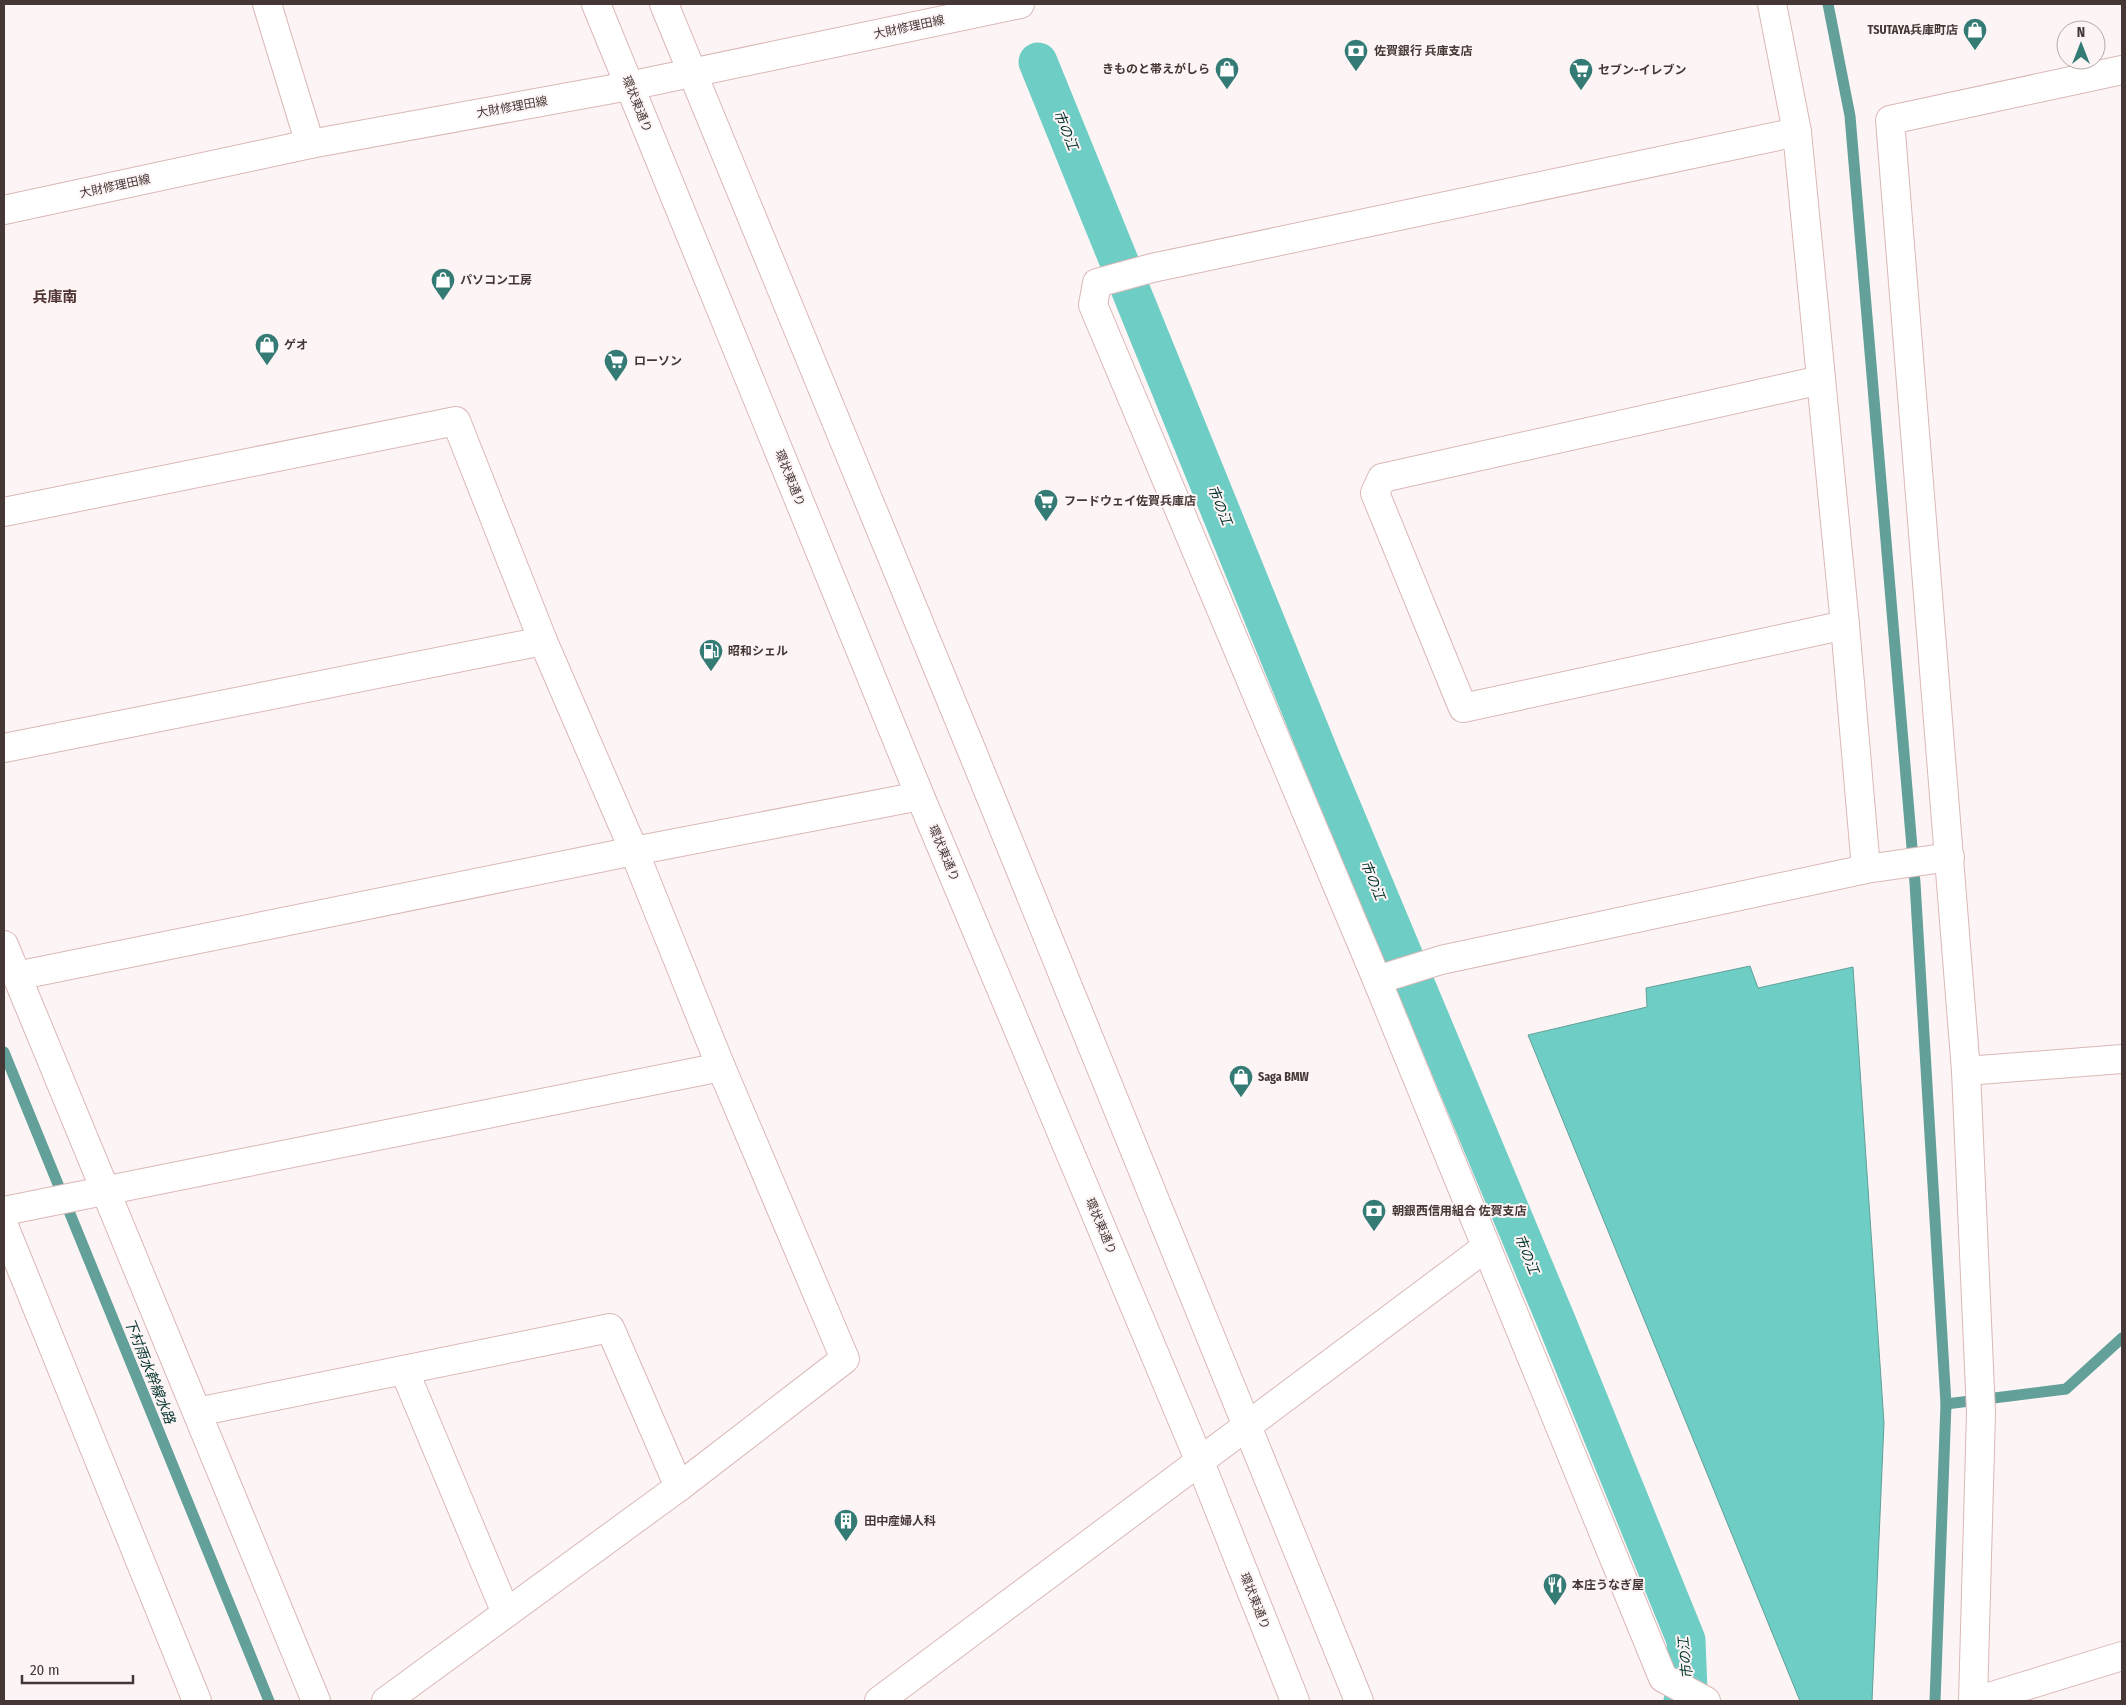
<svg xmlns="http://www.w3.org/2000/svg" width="2126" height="1705" font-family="'Fira Sans Condensed','Noto Sans JP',sans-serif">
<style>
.water{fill:#6ecdc4;stroke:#62a099}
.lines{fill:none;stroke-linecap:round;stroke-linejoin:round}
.stream{stroke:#62a099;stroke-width:11}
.canal{stroke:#6ecdc4;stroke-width:39}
.minor-casing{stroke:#dab8b6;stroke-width:30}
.tertiary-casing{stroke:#dab8b6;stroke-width:30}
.secondary-casing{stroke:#dab8b6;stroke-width:30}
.minor{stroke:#fff;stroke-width:28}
.tertiary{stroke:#fff;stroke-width:28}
.secondary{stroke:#fff;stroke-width:28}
.labels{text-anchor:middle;stroke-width:4;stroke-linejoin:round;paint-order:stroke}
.street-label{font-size:12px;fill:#453736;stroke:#fdf5f5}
.poi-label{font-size:12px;font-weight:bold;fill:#453736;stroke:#fdf5f5;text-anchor:start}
.water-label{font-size:14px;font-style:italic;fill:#01322e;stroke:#fdf5f5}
.quarter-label{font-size:15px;font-weight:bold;fill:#503534;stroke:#fdf5f5}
</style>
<rect width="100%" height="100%" fill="#fdf5f5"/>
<polygon class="water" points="1750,966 1758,988 1853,967 1884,1423 1872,1701 1800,1701 1528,1035 1647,1007 1646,988"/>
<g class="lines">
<g class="stream">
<polyline points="1828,4 1850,116 1915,883 1946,1404 1935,1701"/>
<polyline points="4,1052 269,1701"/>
<polyline points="1946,1404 2066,1389 2122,1338"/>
</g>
<polyline class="canal" points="1038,62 1320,756 1557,1323 1686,1640 1688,1691 1683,1701"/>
<defs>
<g id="minor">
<polyline points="267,4 310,144"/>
<polyline points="1772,4 1797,132 1845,625 1866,869"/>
<polyline points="1821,380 1382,478 1375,493 1463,708 1845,625"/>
<polyline points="4,512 456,421 543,641 634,851 721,1067 845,1359 679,1487 386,1701"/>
<polyline points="4,748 543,641"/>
<polyline points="4,945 316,1701"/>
<polyline points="16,976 634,851 920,796"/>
<polyline points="1377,980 1441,960 1866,869 1950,857"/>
<polyline points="1966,1071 2122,1059"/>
<polyline points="4,1211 721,1067"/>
<polyline points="4,1226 197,1701"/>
<polyline points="404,1370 506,1613"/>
<polyline points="197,1412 610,1328 679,1487"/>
<polyline points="1706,1701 1663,1678 1377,980 1093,305 1097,283 1152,268 1797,132"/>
<polyline points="1973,1701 1981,1413 1966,1071 1890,120 2122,70"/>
<polyline points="1976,1701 2122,1656"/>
</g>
<g id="tertiary">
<polyline points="4,210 310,144 629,86 1020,4"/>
<polyline points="879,1701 1485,1248"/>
</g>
<g id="secondary">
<polyline points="596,4 920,796 1200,1462 1295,1701"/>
<polyline points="664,4 974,756 1359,1701"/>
</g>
</defs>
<use href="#minor" class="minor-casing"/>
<use href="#tertiary" class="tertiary-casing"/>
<use href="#secondary" class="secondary-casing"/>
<use href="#minor" class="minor"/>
<use href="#tertiary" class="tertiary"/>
<use href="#secondary" class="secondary"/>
</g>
<defs>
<symbol id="shop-pin" viewBox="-11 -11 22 30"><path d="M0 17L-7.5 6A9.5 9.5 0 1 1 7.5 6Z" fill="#347b75" stroke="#fdf5f5"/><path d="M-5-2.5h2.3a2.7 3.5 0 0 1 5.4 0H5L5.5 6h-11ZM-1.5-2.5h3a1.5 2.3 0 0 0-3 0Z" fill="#fff"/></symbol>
<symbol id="bank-pin" viewBox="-11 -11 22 30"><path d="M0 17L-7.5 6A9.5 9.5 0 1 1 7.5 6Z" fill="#347b75" stroke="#fdf5f5"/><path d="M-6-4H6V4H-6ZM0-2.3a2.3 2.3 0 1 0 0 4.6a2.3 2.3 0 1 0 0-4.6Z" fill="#fff"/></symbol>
<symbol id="supermarket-pin" viewBox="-11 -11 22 30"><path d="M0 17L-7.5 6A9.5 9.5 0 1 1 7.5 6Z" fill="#347b75" stroke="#fdf5f5"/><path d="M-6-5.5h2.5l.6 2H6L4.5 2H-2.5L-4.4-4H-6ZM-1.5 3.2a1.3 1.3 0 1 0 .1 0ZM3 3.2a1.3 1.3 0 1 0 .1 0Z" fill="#fff"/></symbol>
<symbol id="fuel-pin" viewBox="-11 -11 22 30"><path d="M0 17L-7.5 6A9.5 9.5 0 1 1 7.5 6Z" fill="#347b75" stroke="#fdf5f5"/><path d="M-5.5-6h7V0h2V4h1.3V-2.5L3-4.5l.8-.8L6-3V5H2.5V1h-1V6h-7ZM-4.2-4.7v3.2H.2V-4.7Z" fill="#fff"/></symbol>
<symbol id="building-pin" viewBox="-11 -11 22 30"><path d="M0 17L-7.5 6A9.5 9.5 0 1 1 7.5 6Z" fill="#347b75" stroke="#fdf5f5"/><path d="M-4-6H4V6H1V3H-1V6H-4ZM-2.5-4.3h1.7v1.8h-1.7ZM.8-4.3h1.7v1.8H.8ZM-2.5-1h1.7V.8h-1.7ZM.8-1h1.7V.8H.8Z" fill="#fff"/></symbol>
<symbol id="restaurant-pin" viewBox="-11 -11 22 30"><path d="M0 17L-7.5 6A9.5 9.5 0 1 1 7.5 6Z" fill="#347b75" stroke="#fdf5f5"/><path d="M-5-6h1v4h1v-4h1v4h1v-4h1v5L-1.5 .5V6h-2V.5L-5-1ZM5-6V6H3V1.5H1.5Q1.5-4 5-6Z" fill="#fff"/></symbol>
</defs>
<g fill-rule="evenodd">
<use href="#shop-pin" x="1961" y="16" width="28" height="38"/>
<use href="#bank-pin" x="1342" y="37" width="28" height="38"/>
<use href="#shop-pin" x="1213" y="55" width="28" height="38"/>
<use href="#supermarket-pin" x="1567" y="56" width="28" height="38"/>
<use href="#shop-pin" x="429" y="266" width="28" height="38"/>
<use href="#shop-pin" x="253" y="331" width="28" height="38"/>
<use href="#supermarket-pin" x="602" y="347" width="28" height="38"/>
<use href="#supermarket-pin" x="1032" y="487" width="28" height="38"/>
<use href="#fuel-pin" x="697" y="637" width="28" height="38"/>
<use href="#shop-pin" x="1227" y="1063" width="28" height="38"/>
<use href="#bank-pin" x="1360" y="1197" width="28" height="38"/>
<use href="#building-pin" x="832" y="1507" width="28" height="38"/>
<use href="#restaurant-pin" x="1541" y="1571" width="28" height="38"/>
</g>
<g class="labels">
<g class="street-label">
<text transform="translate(909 27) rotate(-12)" y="4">大財修理田線</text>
<text transform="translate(637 104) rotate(68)" y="4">環状東通り</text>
<text transform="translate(512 107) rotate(-10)" y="4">大財修理田線</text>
<text transform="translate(115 186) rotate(-12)" y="4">大財修理田線</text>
<text transform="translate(790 478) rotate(68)" y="4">環状東通り</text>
<text transform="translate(944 853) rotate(67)" y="4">環状東通り</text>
<text transform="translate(1101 1226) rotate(67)" y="4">環状東通り</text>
<text transform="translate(1255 1601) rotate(68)" y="4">環状東通り</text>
</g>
<g class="poi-label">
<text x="1958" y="34" text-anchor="end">TSUTAYA兵庫町店</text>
<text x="1374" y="55">佐賀銀行 兵庫支店</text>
<text x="1210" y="73" text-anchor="end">きものと帯えがしら</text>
<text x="1598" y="74">セブン-イレブン</text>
<text x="460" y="284">パソコン工房</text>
<text x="284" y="349">ゲオ</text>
<text x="634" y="365">ローソン</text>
<text x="1064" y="505">フードウェイ佐賀兵庫店</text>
<text x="728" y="655">昭和シェル</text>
<text x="1258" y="1081">Saga BMW</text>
<text x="1392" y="1215">朝銀西信用組合 佐賀支店</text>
<text x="864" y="1525">田中産婦人科</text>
<text x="1572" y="1589">本庄うなぎ屋</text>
</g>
<g class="water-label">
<text transform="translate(1066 130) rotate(68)" y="5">市の江</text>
<text transform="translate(1220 505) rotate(68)" y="5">市の江</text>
<text transform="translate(1373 880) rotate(68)" y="5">市の江</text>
<text transform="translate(1527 1254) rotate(68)" y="5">市の江</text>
<text transform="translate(150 1371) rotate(68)" y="5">下村雨水幹線水路</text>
<text transform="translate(1685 1658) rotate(-96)" y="5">市の江</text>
</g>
<g class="quarter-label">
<text x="55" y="302">兵庫南</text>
</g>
</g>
<rect width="2126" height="1705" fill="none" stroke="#453736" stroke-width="10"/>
<g transform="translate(2081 45)"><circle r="24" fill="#fdf5f5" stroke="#b3a9a9"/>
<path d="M0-4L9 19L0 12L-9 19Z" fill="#347b75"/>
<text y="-8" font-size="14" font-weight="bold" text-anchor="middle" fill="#453736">N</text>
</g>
<path d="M22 1675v8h111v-8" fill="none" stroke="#453736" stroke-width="2.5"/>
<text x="30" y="1675" font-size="15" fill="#453736" stroke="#fdf5f5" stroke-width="4" paint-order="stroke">20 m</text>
</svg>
